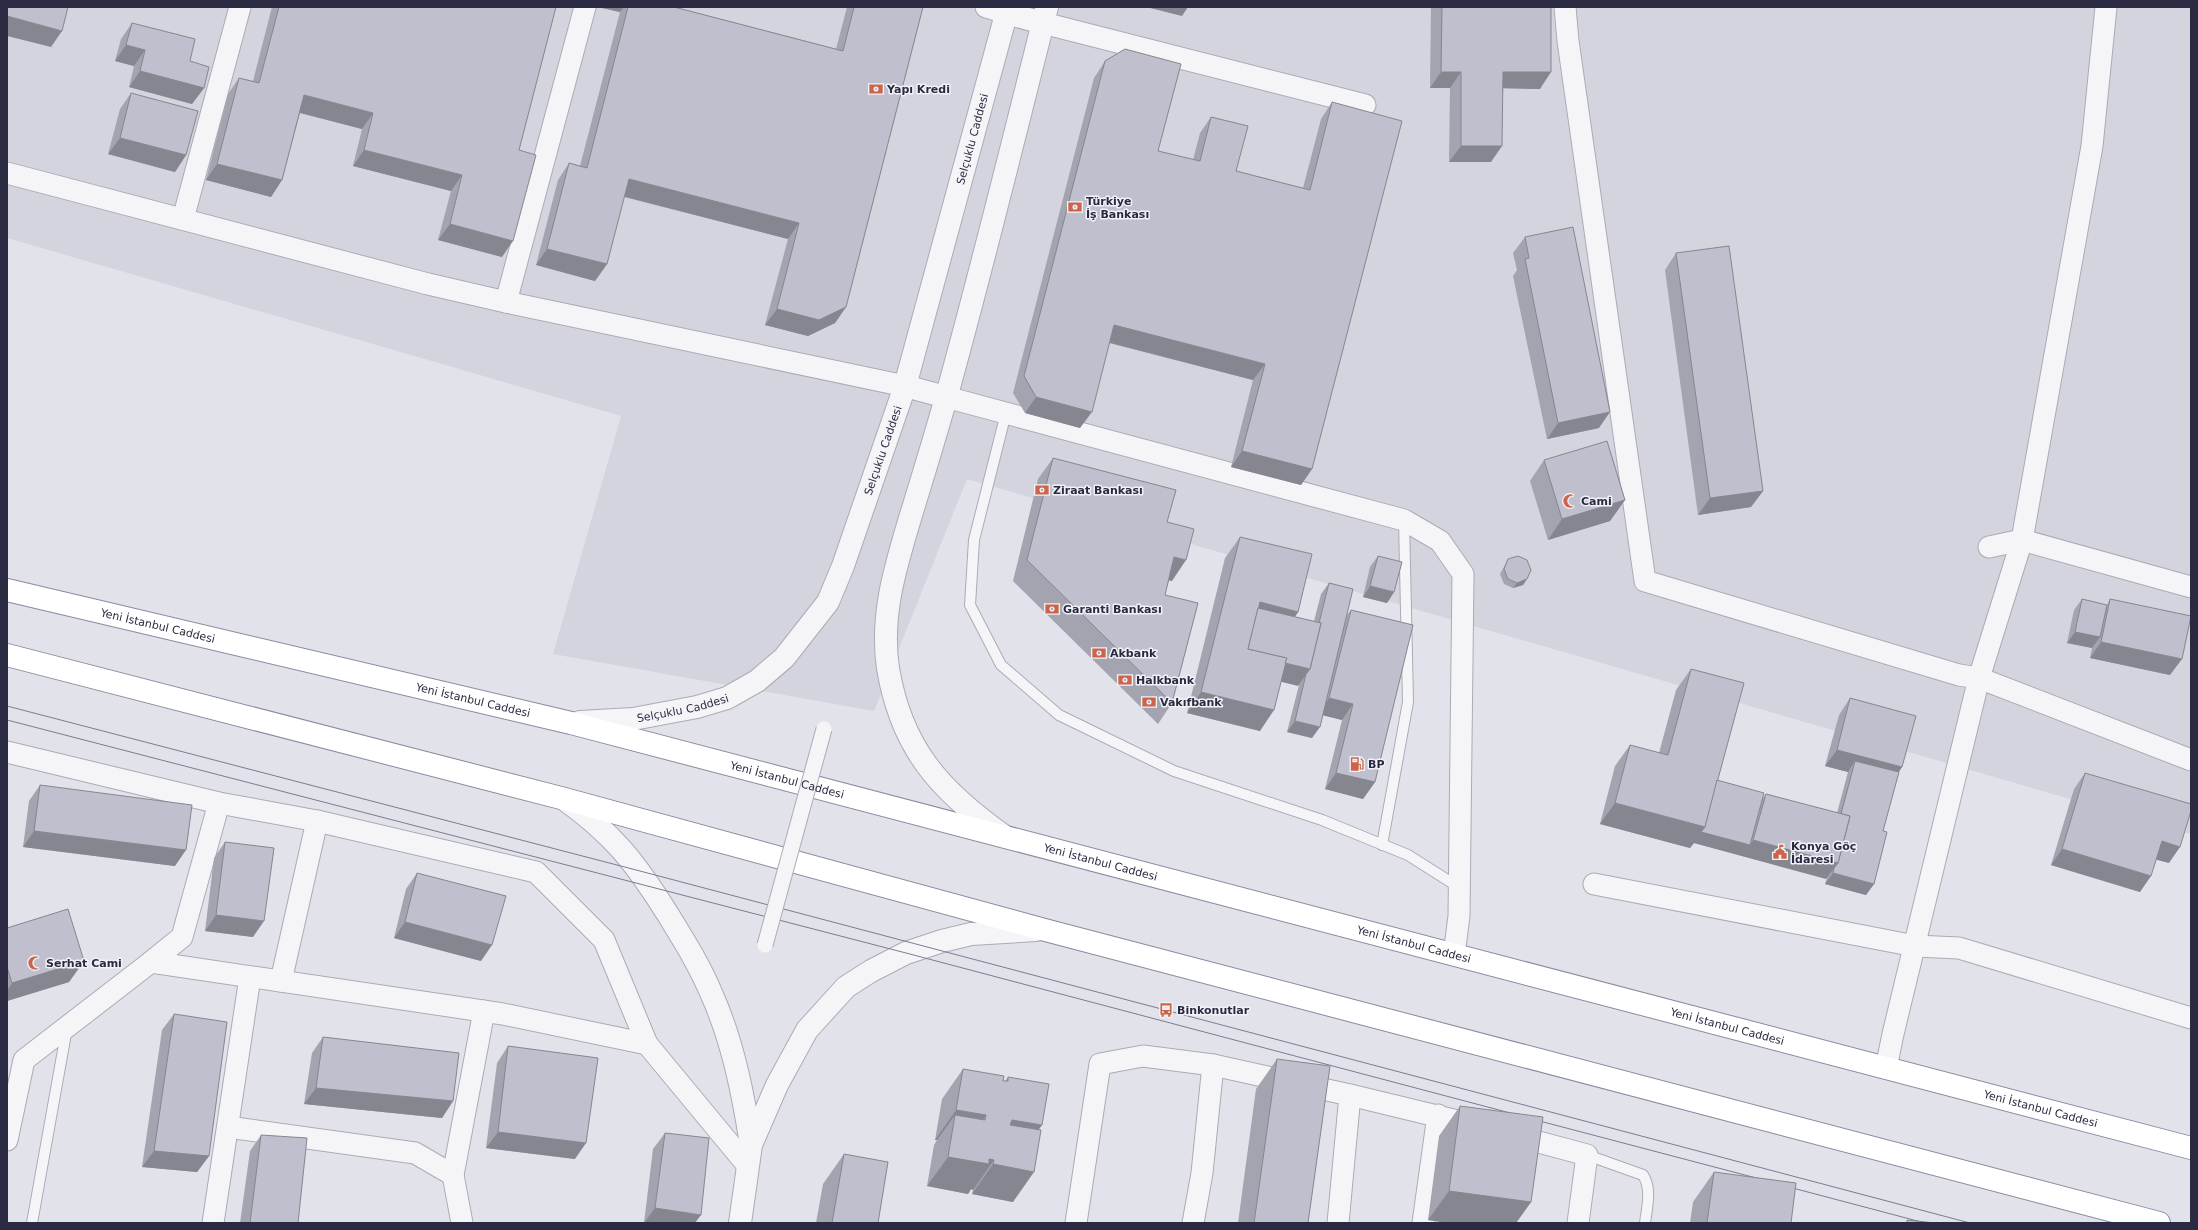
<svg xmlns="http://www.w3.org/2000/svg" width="2198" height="1230" font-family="'DejaVu Sans',sans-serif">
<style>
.built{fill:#d4d4df}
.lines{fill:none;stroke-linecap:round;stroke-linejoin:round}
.service-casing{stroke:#ababb8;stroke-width:12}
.minor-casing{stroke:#ababb8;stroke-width:23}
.tertiary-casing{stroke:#ababb8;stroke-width:24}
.trunk-casing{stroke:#898aa1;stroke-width:24}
.service{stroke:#f5f5f8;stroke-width:10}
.minor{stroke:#f5f5f8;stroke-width:21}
.tertiary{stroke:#f5f5f8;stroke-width:22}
.trunk{stroke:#fff;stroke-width:22}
.tram{stroke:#7b7c94;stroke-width:1}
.pedestrian-bridge-casing{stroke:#ababb8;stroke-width:17;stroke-linecap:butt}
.pedestrian-bridge{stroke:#f5f5f8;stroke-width:15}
.wall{fill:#a4a4b0}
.shaded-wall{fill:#868690}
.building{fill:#bfbfcd;stroke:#868690}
.labels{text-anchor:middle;stroke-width:3;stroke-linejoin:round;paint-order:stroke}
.poi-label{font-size:11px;font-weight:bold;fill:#2a2a42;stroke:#f1f2f7;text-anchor:start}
.street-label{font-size:11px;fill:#2a2a42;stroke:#f1f2f7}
</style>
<rect width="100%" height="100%" fill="#e2e2ea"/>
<polygon class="built" points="7,7 2191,7 2191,834 967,479 874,711 553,654 621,416 7,238"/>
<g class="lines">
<defs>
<g id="service">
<polyline points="1006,413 974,540 970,605 1001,665 1059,715 1174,771 1322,820 1408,855 1460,888"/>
<polyline points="1382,845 1408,702 1404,520"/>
<path d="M1587 1155 1643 1175C1652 1189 1647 1207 1645 1223"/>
<polyline points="32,1223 67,1028"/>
</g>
<g id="minor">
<polyline points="986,7 1006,13"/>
<polyline points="1565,7 1568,41 1645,581 1959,675 1979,678 2191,760"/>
<polyline points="1043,23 1365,105"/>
<polyline points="7,173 428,284 506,302 905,386"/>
<polyline points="183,219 240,7"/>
<polyline points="506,302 585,7"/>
<polyline points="946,397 1404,520 1440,541 1463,574 1459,916 1454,955"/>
<polyline points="1989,547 2022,540 2191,587"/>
<polyline points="7,752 219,803 317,821 536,872 604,940 647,1044 748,1166"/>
<polyline points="1594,884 1915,946 1959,948 2191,1018"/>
<polyline points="151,962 182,937 219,803"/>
<polyline points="281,981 317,821"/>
<polyline points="1886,1068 1893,1034 1979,678 2022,540 2092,146 2106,7"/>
<polyline points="1350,1095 1478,1126"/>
<polyline points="228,1127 415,1153 453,1175"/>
<polyline points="1512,1135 1587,1155 1578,1223"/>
<polyline points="7,1140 24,1060 151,962 503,1014 647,1044"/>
<polyline points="213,1223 250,977"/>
<polyline points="462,1223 453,1175 484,1011"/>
<polyline points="1076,1223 1100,1064 1143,1056 1213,1065 1350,1095 1338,1223"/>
<polyline points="1193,1223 1202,1173 1213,1065"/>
<polyline points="1423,1223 1438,1115"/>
</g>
<g id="tertiary">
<polyline points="1006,13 1043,23"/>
<polyline points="905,386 946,397"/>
<path id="s1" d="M580 722 633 719 697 707 727 698 757 681 784 658 828 602 843 566 905 386 1008 7"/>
<path d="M564 799C613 834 635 862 667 913 683 939 700 966 712 995 733 1042 743 1094 751 1144"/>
<path d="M1004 836C940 791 901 748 888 668 880 615 896 565 911 515 923 476 935 437 946 398 982 269 1014 137 1047 7"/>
<polyline points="740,1223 751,1145 777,1085 807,1030 846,987 871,971 906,953 942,941 971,934 1036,930"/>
</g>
<g id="trunk">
<path id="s2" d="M7 590 571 723 2191 1148"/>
<polyline points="7,655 561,798 1045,930 2159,1223"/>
</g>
</defs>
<use href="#service" class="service-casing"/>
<use href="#minor" class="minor-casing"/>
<use href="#tertiary" class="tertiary-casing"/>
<use href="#trunk" class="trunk-casing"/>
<use href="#service" class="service"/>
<use href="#minor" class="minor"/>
<use href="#tertiary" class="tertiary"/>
<use href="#trunk" class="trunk"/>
<g class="tram">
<polyline points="7,706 640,871 1970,1223"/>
<polyline points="7,720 906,953 1514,1114"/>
<polyline points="1532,1119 1760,1179"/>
<polyline points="1785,1186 1925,1223"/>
</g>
<defs>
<polyline id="pedestrian-bridge" points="765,945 824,729"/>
</defs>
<use href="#pedestrian-bridge" class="pedestrian-bridge-casing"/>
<use href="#pedestrian-bridge" class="pedestrian-bridge"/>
</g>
<g class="wall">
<polygon points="272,7 556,7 519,150 502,257 438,240 451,191 353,166 362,129 300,113 282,180 271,197 206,180 228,94 239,78 253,81"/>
<polygon points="602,7 674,7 836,49 847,7 923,7 846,307 835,323 808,336 765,325 788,239 624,197 607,264 595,281 536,265 558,180 569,163 580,166 620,12 602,8"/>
<polygon points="1431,7 1551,7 1540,89 1503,88 1491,162 1449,162 1450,88 1430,88"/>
<polygon points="132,23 190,61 204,88 192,104 129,87 134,66 115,61 121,39"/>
<polygon points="1105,61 1158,151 1193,160 1200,133 1211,117 1236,171 1303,188 1321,119 1332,102 1312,469 1301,485 1231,467 1253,380 1109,343 1080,428 1025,413 1013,393 1094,78"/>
<polygon points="131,93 186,155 175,172 108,154 120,109"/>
<polygon points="1525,237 1599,428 1547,439 1513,276 1517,270 1513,253"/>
<polygon points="1676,253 1763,491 1751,507 1698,515 1665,270"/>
<polygon points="1053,458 1167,522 1172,581 1169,580 1165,595 1172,703 1158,724 1013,581 1038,479"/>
<polygon points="1544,460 1625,500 1610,521 1548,540 1530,481"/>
<polygon points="1240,537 1298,612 1295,617 1314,621 1321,594 1329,583 1347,615 1351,610 1375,782 1363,799 1325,789 1342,720 1322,715 1312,738 1287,732 1299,685 1281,681 1260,731 1187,713 1225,558"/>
<polygon points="1378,556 1394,592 1387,603 1363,597 1370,567"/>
<polygon points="1508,559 1527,579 1523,585 1513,588 1504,584 1500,574 1505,565"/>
<polygon points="2082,599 2107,605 2110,599 2170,675 2090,658 2092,648 2067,643 2074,610"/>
<polygon points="1691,669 1717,780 1762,799 1766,794 1837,813 1848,772 1825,766 1839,715 1850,698 1902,767 1899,772 1883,831 1874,884 1866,895 1825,884 1827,878 1694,843 1690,848 1600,824 1615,766 1630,745 1659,753 1676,690"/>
<polygon points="2085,773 2169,863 2156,859 2140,892 2051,865 2074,789"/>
<polygon points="40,785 175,866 23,847 29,801"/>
<polygon points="225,842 253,937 205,931 214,858"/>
<polygon points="417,873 481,961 394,938 406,889"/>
<polygon points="7,928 84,961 69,982 7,1001"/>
<polygon points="174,1014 209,1156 197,1172 142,1167 162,1030"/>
<polygon points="323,1037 453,1101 442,1118 304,1104 312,1053"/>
<polygon points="508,1046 575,1159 486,1148 497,1063"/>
<polygon points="1277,1059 1308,1223 1238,1223 1256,1089"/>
<polygon points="963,1069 1003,1081 1005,1081 1008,1077 1039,1130 1013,1202 972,1194 973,1190 971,1189 968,1194 927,1186 934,1145 937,1140 935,1140 942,1099"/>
<polygon points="1460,1106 1531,1202 1516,1223 1448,1223 1428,1220 1439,1136"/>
<polygon points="665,1133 695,1223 644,1223 653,1149"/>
<polygon points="261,1135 298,1223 240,1223 250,1151"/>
<polygon points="844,1154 878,1223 816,1223 823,1184"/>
<polygon points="1714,1172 1791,1223 1690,1223 1693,1202"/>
</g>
<g class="shaded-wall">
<polygon points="603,7 624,7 620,12 602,8"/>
<polygon points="1146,7 1188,7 1182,16"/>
<polygon points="7,16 62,31 51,47 7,36"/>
<polygon points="126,45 145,50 134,66 115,61"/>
<polygon points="140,71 204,88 192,104 129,87"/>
<polygon points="1441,72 1461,72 1450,88 1430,88"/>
<polygon points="1503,72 1551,72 1540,89 1491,88"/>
<polygon points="304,95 373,113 362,129 293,111"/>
<polygon points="120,138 186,155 175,172 108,154"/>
<polygon points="1461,146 1502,146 1491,162 1449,162"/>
<polygon points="364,150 462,175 451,191 353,166"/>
<polygon points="217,164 282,180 271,197 206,180"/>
<polygon points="629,179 799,223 788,239 618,195"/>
<polygon points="450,224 513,241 502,257 438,240"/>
<polygon points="547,249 607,264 595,281 536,265"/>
<polygon points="846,307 835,323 808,336 765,325 777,309"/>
<polygon points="1114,325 1265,364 1253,380 1103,341"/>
<polygon points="1036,397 1092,412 1080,428 1025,413"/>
<polygon points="1610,412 1599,428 1547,439 1558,423"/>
<polygon points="1242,451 1312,469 1301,485 1231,467"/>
<polygon points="1763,491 1751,507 1698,515 1710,498"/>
<polygon points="1625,500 1610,521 1548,540 1562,519"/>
<polygon points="1174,557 1186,560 1172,581 1160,578"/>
<polygon points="1527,579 1523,585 1513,588 1517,583"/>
<polygon points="1370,586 1394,592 1387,603 1363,597"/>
<polygon points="1260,602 1298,612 1284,633 1252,625"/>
<polygon points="2075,632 2100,637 2092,648 2067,643"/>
<polygon points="2101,642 2182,659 2170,675 2090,658"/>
<polygon points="1245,653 1310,669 1298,686 1233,670"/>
<polygon points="1201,692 1274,710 1260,731 1187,713"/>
<polygon points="1329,698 1353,704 1342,720 1318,714"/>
<polygon points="1295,721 1320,727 1312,738 1287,732"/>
<polygon points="1837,750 1902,767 1891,783 1855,761 1848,772 1825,766"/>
<polygon points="1336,773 1375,782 1363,799 1325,789"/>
<polygon points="1615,803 1705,827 1750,845 1753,840 1838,863 1826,879 1694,843 1690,848 1600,824"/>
<polygon points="34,831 186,850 175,866 23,847"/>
<polygon points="2162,841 2180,847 2169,863 2150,858"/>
<polygon points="2062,849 2151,876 2140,892 2051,865"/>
<polygon points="1833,873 1874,884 1866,895 1825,884"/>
<polygon points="216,915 264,921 253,937 205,931"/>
<polygon points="405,922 492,945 481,961 394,938"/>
<polygon points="84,961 69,982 7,1001 7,991 12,983"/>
<polygon points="316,1088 453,1101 442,1118 304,1104"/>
<polygon points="956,1110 986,1115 965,1145 955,1115 937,1140 935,1140"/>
<polygon points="1012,1120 1042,1125 1021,1155 991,1150"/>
<polygon points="498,1132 586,1143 575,1159 486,1148"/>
<polygon points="154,1151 209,1156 197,1172 142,1167"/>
<polygon points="948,1157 989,1159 994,1160 973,1190 971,1189 968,1194 927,1186"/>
<polygon points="993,1164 1034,1172 1013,1202 972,1194"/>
<polygon points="1449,1191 1531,1202 1516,1223 1448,1223 1428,1220"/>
<polygon points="655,1208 701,1215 695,1223 644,1223"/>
</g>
<g class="building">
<polygon points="7,7 68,7 62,31 7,16"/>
<polygon points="279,7 556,7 519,150 536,155 513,241 450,224 462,175 364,150 373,113 304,95 282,180 217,164 239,78 259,83"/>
<polygon points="628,7 674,7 843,51 854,7 923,7 846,307 819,320 777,309 799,223 629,179 607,264 547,249 569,163 587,168"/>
<polygon points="1442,7 1551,7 1551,72 1503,72 1502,146 1461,146 1461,72 1441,72"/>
<polygon points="132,23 195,39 190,61 209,67 204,88 140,71 145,50 126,45"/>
<polygon points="1125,49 1181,64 1158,151 1200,161 1211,117 1248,126 1236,171 1310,190 1332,102 1402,121 1312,469 1242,451 1265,364 1114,325 1092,412 1036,397 1024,376 1105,61"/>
<polygon points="131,93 198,111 186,155 120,138"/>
<polygon points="1573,227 1610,412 1558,423 1525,259 1529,258 1525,237"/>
<polygon points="1729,246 1763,491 1710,498 1676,253"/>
<polygon points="1607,441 1625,500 1562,519 1544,460"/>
<polygon points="1053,458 1176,490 1167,522 1194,529 1186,560 1174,557 1165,595 1198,603 1172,703 1027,560"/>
<polygon points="1240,537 1312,554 1298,612 1260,602 1248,649 1287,658 1274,710 1201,692"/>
<polygon points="1378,556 1402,562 1394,592 1370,586"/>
<polygon points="1518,556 1527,560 1531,570 1527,579 1517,583 1508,579 1504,569 1508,559"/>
<polygon points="1329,583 1353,589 1320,727 1295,721 1306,674 1310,669 1321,623 1319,623"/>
<polygon points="2082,599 2107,605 2100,637 2075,632"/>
<polygon points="2110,599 2191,616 2182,659 2101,642"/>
<polygon points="1258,608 1321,623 1310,669 1285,663 1287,658 1248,649"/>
<polygon points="1351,610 1413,625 1375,782 1336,773 1353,704 1329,698"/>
<polygon points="1691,669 1744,683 1705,827 1615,803 1630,745 1668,755"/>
<polygon points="1850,698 1916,716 1902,767 1837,750"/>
<polygon points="1855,761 1899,772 1883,831 1887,832 1874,884 1833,873 1834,868 1838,863 1850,816 1841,814"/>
<polygon points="2085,773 2191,804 2191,811 2180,847 2162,841 2151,876 2062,849"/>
<polygon points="1717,780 1764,793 1750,845 1701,832 1705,827"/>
<polygon points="40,785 192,805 186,850 34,831"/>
<polygon points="1766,794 1850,816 1838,863 1753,840"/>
<polygon points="225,842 274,848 264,921 216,915"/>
<polygon points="417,873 506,896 492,945 405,922"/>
<polygon points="68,909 84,961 12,983 7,967 7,928"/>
<polygon points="174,1014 227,1022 209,1156 154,1151"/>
<polygon points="323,1037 459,1053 453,1101 316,1088"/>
<polygon points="508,1046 598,1058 586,1143 498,1132"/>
<polygon points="1277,1059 1330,1066 1308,1223 1254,1223"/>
<polygon points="963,1069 1004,1076 1003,1081 1008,1081 1008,1077 1049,1084 1042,1125 1012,1120 1010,1125 1041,1130 1034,1172 993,1164 994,1160 989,1159 989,1164 948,1157 955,1115 985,1120 986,1115 956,1110"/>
<polygon points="1460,1106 1543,1117 1531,1202 1449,1191"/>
<polygon points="665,1133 709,1138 701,1215 655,1208"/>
<polygon points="261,1135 307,1138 298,1223 250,1223"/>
<polygon points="844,1154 888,1162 878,1223 832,1223"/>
<polygon points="1714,1172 1796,1183 1791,1223 1707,1223"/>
<polygon points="1907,1220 1935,1223 1907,1223"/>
</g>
<defs>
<symbol id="bank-bare" viewBox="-9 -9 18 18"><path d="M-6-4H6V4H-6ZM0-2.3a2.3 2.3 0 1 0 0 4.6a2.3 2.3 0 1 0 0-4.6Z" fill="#cd6348" stroke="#f1f2f7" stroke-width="2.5" paint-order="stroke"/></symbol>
<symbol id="mosque-bare" viewBox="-9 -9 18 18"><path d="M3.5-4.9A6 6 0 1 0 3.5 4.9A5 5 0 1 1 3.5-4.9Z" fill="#cd6348" stroke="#f1f2f7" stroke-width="2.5" paint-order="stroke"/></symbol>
<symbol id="fuel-bare" viewBox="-9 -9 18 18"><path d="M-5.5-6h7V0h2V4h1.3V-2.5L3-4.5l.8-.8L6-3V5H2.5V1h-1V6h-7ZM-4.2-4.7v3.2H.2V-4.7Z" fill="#cd6348" stroke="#f1f2f7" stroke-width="2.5" paint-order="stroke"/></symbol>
<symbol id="civic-bare" viewBox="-9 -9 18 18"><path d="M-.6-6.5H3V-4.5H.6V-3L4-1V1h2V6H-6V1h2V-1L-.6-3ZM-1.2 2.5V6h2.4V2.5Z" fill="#cd6348" stroke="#f1f2f7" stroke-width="2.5" paint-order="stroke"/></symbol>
<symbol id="bus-bare" viewBox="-9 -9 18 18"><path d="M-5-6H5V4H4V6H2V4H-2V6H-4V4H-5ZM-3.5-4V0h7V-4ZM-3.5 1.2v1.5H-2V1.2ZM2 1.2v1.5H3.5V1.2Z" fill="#cd6348" stroke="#f1f2f7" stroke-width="2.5" paint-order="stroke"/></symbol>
</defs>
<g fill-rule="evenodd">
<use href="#bank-bare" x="866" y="79" width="20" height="20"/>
<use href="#bank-bare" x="1065" y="197" width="20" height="20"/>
<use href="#bank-bare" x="1032" y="480" width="20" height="20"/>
<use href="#mosque-bare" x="1560" y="491" width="20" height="20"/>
<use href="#bank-bare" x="1042" y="599" width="20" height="20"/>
<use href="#bank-bare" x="1089" y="643" width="20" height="20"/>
<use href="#bank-bare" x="1115" y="670" width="20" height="20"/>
<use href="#bank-bare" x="1139" y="692" width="20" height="20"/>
<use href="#fuel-bare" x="1347" y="754" width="20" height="20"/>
<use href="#civic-bare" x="1770" y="842" width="20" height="20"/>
<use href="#mosque-bare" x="25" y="953" width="20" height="20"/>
<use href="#bus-bare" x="1156" y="1000" width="20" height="20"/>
</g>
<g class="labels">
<g class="poi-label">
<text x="887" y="93">Yapı Kredi</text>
<text x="1086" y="205">Türkiye<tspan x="1086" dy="13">İş Bankası</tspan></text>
<text x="1053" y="494">Ziraat Bankası</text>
<text x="1581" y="505">Cami</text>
<text x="1063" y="613">Garanti Bankası</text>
<text x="1110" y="657">Akbank</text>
<text x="1136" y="684">Halkbank</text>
<text x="1160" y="706">Vakıfbank</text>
<text x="1368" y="768">BP</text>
<text x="1791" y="850">Konya Göç<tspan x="1791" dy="13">İdaresi</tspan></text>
<text x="46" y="967">Serhat Cami</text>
<text x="1177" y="1014">Binkonutlar</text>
</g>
<g class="street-label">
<text dy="4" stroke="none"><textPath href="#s1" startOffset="776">Selçuklu Caddesi</textPath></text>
<text dy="4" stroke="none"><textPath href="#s1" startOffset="452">Selçuklu Caddesi</textPath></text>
<text dy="4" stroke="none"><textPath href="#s2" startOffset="155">Yeni İstanbul Caddesi</textPath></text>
<text dy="4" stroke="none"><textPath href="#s2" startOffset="479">Yeni İstanbul Caddesi</textPath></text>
<text dy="4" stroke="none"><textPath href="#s1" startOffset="104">Selçuklu Caddesi</textPath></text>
<text dy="4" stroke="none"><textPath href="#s2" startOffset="803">Yeni İstanbul Caddesi</textPath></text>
<text dy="4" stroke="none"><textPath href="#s2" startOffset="1127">Yeni İstanbul Caddesi</textPath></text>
<text dy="4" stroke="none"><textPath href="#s2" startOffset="1451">Yeni İstanbul Caddesi</textPath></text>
<text dy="4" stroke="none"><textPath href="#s2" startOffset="1775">Yeni İstanbul Caddesi</textPath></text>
<text dy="4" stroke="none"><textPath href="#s2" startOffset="2099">Yeni İstanbul Caddesi</textPath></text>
</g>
</g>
<rect width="2198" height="1230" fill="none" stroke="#2a2a42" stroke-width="16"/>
</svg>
